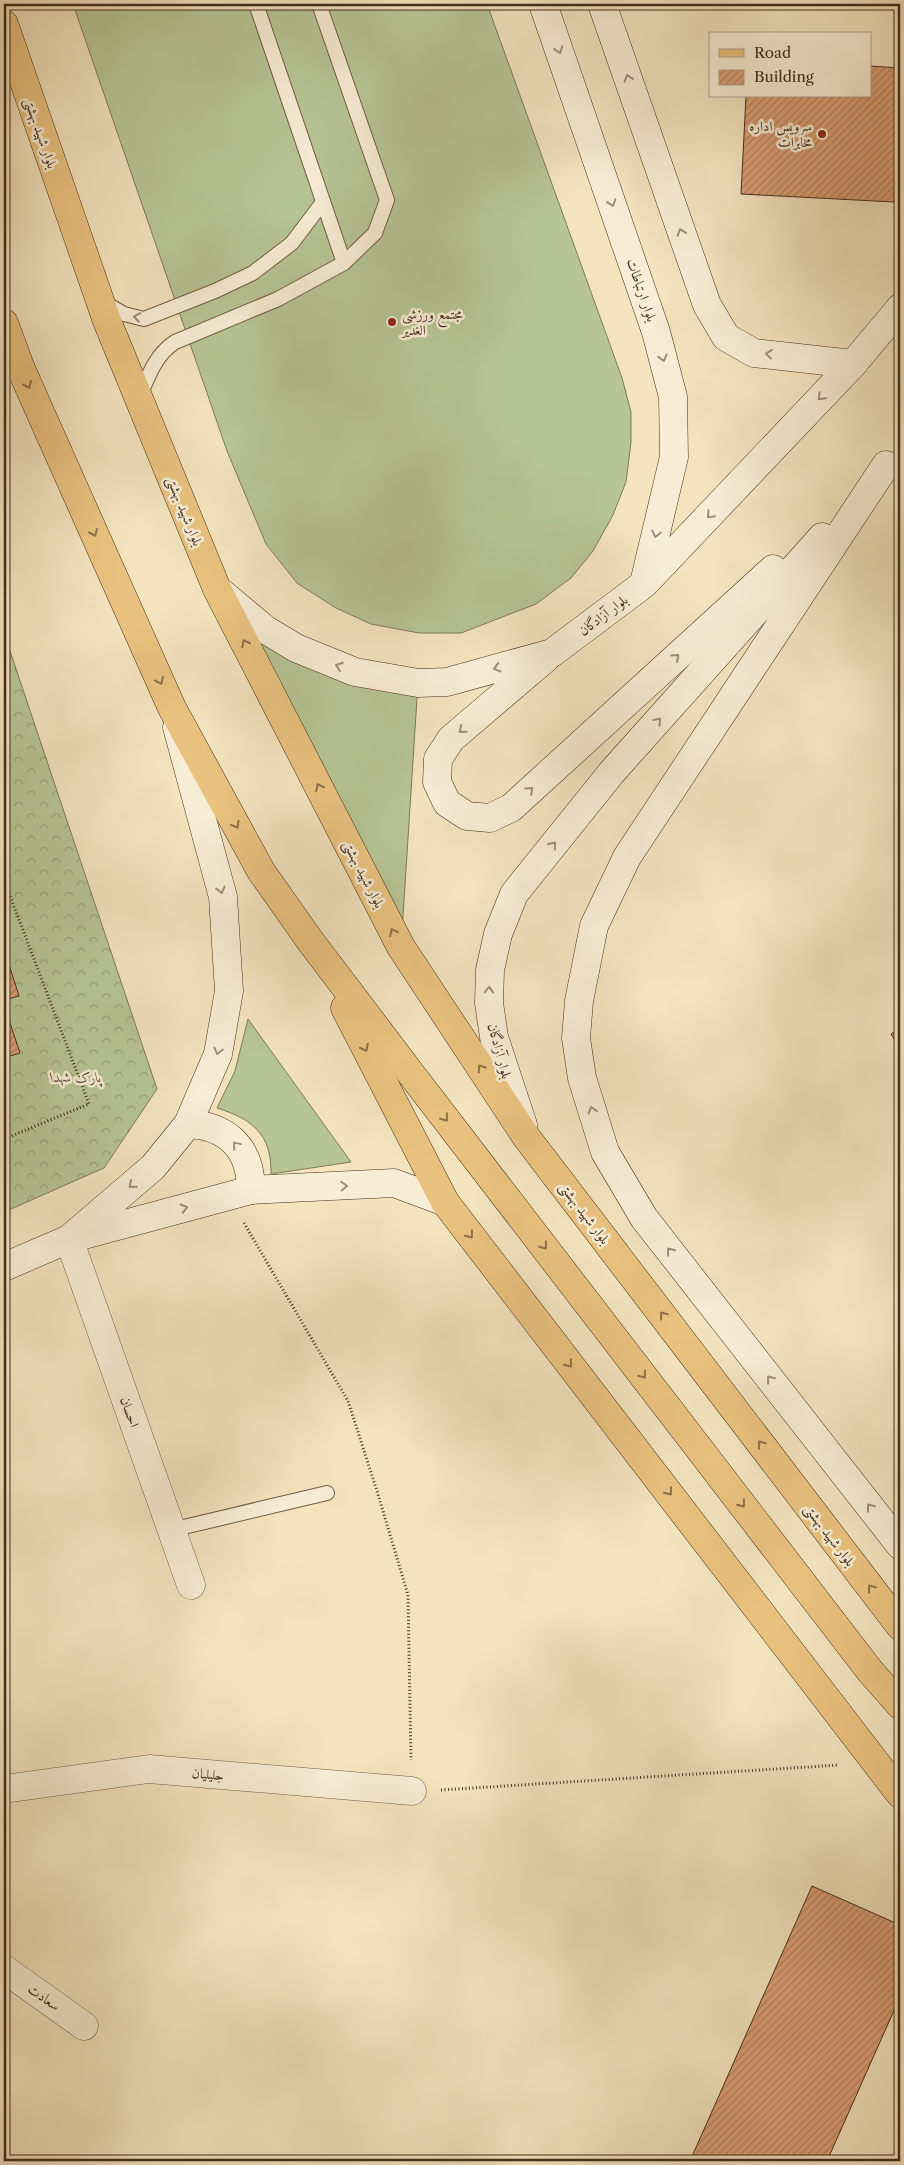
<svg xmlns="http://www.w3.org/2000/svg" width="904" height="2165" font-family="'Libre Caslon Text',Amiri,serif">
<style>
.grass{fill:#b7c594;stroke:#7e7959}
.forest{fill:url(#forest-crowns);stroke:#7e7959}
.building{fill:url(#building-hatch);stroke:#442d1e}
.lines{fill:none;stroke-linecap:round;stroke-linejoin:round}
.lane-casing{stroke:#705b46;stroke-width:16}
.street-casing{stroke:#705b46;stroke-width:29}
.secondary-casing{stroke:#442d1e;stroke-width:29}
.primary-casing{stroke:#442d1e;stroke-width:29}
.path{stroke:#442d1e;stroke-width:3;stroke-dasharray:1 2.5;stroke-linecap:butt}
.lane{stroke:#f7edd5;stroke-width:14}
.street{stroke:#f7edd5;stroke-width:28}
.secondary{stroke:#f7edd5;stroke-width:28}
.primary{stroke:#eac27f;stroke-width:28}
.oneway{stroke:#9e8d7a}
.oneway2{stroke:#8f704a}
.poi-dot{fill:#8f2418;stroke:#f7edd5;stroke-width:2}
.labels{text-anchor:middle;stroke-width:5;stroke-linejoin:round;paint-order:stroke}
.poi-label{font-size:14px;fill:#442d1e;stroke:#f7edd5;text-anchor:end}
.street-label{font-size:14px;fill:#442d1e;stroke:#f7edd5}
.park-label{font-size:14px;font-style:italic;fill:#5b4b36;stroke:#f7edd5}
</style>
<defs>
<pattern id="forest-crowns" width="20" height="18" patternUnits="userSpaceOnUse" patternTransform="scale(1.25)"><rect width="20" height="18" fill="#b7c594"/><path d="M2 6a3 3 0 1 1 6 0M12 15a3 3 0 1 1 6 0" fill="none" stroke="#96a078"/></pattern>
<pattern id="building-hatch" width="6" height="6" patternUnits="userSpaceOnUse" patternTransform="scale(1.25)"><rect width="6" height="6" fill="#db9e75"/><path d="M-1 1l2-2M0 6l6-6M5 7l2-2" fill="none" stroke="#b3815f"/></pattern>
</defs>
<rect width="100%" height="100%" fill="#f3e4be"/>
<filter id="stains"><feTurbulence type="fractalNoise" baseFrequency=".004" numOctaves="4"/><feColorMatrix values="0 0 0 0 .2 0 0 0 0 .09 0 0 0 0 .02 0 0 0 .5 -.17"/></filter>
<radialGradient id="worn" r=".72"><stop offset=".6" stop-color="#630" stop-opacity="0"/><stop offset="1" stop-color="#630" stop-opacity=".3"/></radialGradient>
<g class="grass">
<polygon points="73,4 487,4 622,378 631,412 631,442 626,482 613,515 593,551 571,578 536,604 461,633 419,633 371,624 336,608 297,583 266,544 227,451"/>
<polygon points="217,589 266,630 418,683 401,947"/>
<path d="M248 1019 351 1162 271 1174C272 1134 252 1119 217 1108L235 1071Z"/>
</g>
<polygon class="forest" points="4,633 157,1089 104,1168 4,1212"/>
<g class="building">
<polygon points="870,66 900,68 900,173 895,173 894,202 741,194 746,96 870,96"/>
<polygon points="4,949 19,996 4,1000"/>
<polygon points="4,1005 20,1053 4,1058"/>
<polygon points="900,1028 900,1049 891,1034"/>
<polygon points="812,1886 900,1925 900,1997 827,2161 690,2161"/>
</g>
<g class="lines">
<defs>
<g id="lane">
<polyline points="256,4 344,263"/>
<polyline points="103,302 124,314 144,319 215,291 253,273 292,243 323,202"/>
<path d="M139 398C148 377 155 355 175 342L278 299 344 263 375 233 387 200 319 4"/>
<polyline points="171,1530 327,1493"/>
</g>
<g id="street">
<polyline points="69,1239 191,1585"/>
<polyline points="4,1789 149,1769 412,1791"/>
<polyline points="4,1969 84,2026"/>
</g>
<g id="secondary">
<polyline points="543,4 656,332 673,397 674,457 644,583"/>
<polyline points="602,4 707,305 726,337 754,353 853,364"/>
<polyline points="886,465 627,857 594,926 579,1001 576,1038 582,1078 605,1152 644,1218 900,1545"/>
<polyline points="217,589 266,630 296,648 355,672 384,677 418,683 447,682 552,653 644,584 853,364 900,308"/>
<polyline points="546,658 451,739 438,759 437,782 447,803 467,816 490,818 511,808 773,569"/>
<path d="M188 1124C229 1126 251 1150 251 1190"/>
<polyline points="523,1125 494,1037 489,1003 490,970 498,934 514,894 612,772 822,537"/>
<polyline points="69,1239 153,1167 188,1124 218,1054 229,991 223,897 177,727"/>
<polyline points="4,1267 69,1239 251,1190 394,1183 445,1202"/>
</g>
<g id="primary">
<polyline points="4,24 107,321 217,589 401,947 527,1138 900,1626"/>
<polyline points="4,323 21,369 172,708 261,871 311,942 415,1079 870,1671 900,1705"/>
<polyline points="345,1008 445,1202 900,1794"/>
</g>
</defs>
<use href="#lane" class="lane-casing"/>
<use href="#street" class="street-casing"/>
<use href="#secondary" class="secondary-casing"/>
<use href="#primary" class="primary-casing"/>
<g class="path">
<polyline points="4,880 89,1104 4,1139"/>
<polyline points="244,1223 348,1401 377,1491 408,1595 411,1760"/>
<polyline points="441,1790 839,1765"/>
</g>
<use href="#lane" class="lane"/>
<use href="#street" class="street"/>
<use href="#secondary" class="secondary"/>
<use href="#primary" class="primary"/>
</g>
<defs><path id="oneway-chevron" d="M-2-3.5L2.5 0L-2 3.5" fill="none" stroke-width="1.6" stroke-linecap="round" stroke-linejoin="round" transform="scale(1.25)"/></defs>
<g class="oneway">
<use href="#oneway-chevron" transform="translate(559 50) rotate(71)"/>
<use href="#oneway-chevron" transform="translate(628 78) rotate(-109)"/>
<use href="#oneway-chevron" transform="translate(612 203) rotate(71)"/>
<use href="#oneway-chevron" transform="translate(681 232) rotate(-109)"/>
<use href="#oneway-chevron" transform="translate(137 317) rotate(-171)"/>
<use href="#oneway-chevron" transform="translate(769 354) rotate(-173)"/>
<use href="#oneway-chevron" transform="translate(663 358) rotate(76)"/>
<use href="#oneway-chevron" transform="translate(821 397) rotate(133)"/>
<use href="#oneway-chevron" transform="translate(710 515) rotate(133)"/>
<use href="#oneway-chevron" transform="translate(656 534) rotate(103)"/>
<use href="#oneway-chevron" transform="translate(676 657) rotate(-42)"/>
<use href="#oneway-chevron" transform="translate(339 666) rotate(-160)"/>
<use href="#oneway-chevron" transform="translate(497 668) rotate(164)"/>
<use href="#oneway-chevron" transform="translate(658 721) rotate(-48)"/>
<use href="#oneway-chevron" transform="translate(462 730) rotate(141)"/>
<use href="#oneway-chevron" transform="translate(530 790) rotate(-42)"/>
<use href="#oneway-chevron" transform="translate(553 845) rotate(-51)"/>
<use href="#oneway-chevron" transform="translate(221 890) rotate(76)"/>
<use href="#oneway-chevron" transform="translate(489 990) rotate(-88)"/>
<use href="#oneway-chevron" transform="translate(218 1051) rotate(104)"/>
<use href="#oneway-chevron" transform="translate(592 1110) rotate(-107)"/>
<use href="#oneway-chevron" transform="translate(236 1145) rotate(-130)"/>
<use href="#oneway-chevron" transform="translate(132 1185) rotate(139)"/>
<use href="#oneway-chevron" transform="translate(344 1186) rotate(-3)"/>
<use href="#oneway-chevron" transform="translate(184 1208) rotate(-15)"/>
<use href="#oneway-chevron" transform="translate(670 1251) rotate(-128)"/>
<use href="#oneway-chevron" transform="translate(770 1379) rotate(-128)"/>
<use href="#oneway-chevron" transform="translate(870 1507) rotate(-128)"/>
</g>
<g class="oneway2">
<use href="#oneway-chevron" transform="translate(28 385) rotate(66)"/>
<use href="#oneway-chevron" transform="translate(94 533) rotate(66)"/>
<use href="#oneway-chevron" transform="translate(245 643) rotate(-117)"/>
<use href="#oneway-chevron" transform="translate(160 681) rotate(66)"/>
<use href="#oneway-chevron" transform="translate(319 787) rotate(-117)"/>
<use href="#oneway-chevron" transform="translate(236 825) rotate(61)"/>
<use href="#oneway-chevron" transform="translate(393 932) rotate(-117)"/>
<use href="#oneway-chevron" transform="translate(365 1048) rotate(63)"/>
<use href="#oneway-chevron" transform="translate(481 1068) rotate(-123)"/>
<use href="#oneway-chevron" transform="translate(445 1118) rotate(52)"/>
<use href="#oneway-chevron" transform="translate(470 1235) rotate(52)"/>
<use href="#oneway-chevron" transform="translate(544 1246) rotate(52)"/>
<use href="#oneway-chevron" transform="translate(663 1315) rotate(-127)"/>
<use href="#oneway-chevron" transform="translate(569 1364) rotate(52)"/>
<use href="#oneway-chevron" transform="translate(643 1375) rotate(52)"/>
<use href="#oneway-chevron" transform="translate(761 1444) rotate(-127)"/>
<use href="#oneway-chevron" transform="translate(669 1492) rotate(52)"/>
<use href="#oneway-chevron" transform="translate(742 1504) rotate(52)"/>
<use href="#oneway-chevron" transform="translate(871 1588) rotate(-127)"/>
</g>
<g class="poi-dot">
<circle cx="822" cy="134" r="5"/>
<circle cx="392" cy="322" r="5"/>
</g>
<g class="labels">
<g class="poi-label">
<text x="812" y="131">سرویس اداره<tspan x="812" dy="16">مخابرات</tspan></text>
<text x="402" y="319" text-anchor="start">مجتمع ورزشی<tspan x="402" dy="16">الغدیر</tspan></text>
</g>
<g class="street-label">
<text transform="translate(41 133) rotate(71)" y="5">بلوار شهید بهشتی</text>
<text transform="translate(642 290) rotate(71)" y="5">بلوار ارتباطات</text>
<text transform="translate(185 511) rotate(68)" y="5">بلوار شهید بهشتی</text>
<text transform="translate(603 615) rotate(-37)" y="5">بلوار آزادگان</text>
<text transform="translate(364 874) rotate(63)" y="5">بلوار شهید بهشتی</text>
<text transform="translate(500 1051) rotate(75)" y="5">بلوار آزادگان</text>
<text transform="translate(585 1213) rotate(53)" y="5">بلوار شهید بهشتی</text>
<text transform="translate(130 1412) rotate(71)" y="5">احسان</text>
<text transform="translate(830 1535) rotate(53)" y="5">بلوار شهید بهشتی</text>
<text transform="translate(208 1774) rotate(5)" y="5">جلیلیان</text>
<text transform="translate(44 1997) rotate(35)" y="5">سعادت</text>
</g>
<g class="park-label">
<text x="76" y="1082">پارک شهدا</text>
</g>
</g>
<rect width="904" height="2165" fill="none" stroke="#f3e4be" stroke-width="20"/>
<rect x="5" y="5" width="894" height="2155" fill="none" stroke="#442d1e" stroke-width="2.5"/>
<rect x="10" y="10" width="884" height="2145" fill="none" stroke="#442d1e"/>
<rect x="709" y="32" width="162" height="65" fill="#f7edd5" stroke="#afa08c"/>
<rect x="719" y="49" width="25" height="8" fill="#eac27f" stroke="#afa08c"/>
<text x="754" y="58" font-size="15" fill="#442d1e">Road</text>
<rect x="719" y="70" width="25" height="15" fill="url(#building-hatch)" stroke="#afa08c"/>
<text x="754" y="82" font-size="15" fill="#442d1e">Building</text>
<rect width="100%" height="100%" filter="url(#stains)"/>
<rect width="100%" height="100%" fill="url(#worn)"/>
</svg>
